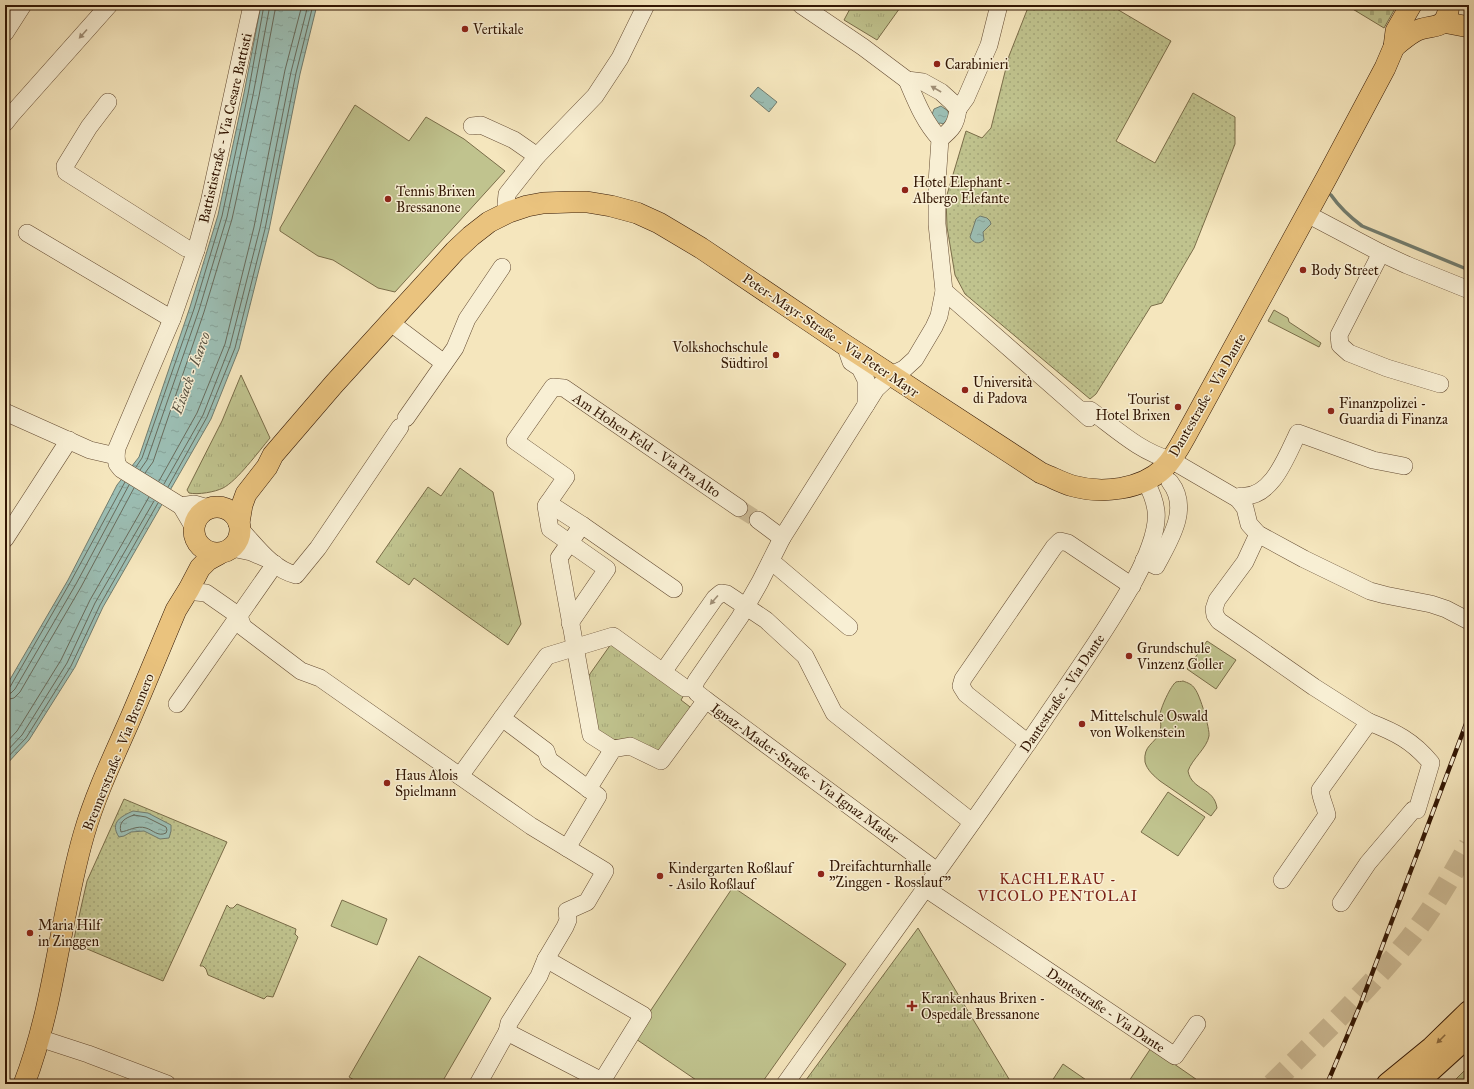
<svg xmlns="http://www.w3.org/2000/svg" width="1474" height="1089" font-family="'IM FELL Great Primer',serif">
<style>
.grass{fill:#c0c38e;stroke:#7a6d49}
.cemetery{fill:url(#cemetery-stones);stroke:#7a6d49}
.park{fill:url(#park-tufts);stroke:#7a6d49}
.garden{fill:url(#garden-dots);stroke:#7a6d49}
.water{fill:url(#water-ripples);stroke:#727c6e}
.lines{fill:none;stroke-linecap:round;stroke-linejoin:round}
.shore{stroke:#686b5c;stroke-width:1}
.stream{stroke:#727c6e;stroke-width:3.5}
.minor-tunnel{stroke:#cebd98;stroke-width:17;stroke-dasharray:17 8;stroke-linecap:butt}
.major-tunnel{stroke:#cebd98;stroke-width:21;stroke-dasharray:21 10;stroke-linecap:butt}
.minor-casing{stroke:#644b32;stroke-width:18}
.major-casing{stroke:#331704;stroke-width:22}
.highway-casing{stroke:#331704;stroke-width:24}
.minor{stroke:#f8efd4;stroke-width:17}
.major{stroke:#eac37e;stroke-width:21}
.highway{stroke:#eac37e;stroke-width:22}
.rail-casing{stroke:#331704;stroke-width:4.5}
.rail{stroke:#f8efd4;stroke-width:3;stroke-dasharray:9;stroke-linecap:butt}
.oneway{fill:#9f8e76}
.oneway2{fill:#8e6d41}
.poi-dot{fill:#8f2418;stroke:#f8efd4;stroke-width:1.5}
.labels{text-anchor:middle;stroke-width:3;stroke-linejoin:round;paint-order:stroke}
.poi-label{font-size:14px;fill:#331704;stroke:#f8efd4;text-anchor:start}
.street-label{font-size:14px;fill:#331704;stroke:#f8efd4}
.water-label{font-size:15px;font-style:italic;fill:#585242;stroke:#f8efd4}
.neighbourhood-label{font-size:15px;letter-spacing:1px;fill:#7a1f14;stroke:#f8efd4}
</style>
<defs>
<pattern id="cemetery-stones" width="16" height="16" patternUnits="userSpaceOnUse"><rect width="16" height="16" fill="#c0c38e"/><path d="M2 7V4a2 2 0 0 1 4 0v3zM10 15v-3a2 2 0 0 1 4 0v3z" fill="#a5a779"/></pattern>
<pattern id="park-tufts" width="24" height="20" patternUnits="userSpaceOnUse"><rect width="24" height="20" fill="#c0c38e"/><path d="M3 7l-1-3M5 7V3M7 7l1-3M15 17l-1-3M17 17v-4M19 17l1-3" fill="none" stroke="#a5a779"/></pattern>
<pattern id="garden-dots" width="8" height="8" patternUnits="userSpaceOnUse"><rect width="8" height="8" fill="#c0c38e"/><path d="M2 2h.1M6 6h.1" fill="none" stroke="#a5a779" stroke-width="1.8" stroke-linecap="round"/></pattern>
<pattern id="water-ripples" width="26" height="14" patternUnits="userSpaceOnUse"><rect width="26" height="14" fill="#9cbfb5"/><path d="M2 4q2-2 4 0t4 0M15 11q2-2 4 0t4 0" fill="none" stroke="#87a39a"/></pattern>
</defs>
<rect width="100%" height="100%" fill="#f5e6bd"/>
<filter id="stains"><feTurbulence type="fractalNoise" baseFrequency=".005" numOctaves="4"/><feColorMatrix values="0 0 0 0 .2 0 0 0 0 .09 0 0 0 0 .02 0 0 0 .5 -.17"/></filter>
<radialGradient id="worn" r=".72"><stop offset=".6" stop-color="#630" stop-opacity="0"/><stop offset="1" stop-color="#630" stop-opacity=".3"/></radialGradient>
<g class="grass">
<polygon points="355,105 409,141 426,117 464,139 505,171 395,292 378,288 333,260 318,256 280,231 280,228"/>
<polygon points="1274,310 1288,318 1289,322 1321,343 1319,347 1268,321"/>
<polygon points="1207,641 1236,660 1216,689 1187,669"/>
<path d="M1183 681C1188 683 1192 684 1195 689 1200 695 1210 729 1209 736 1207 748 1192 759 1188 771 1192 791 1214 787 1217 808L1211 816 1160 781C1154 776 1147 770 1145 762 1143 745 1155 744 1159 733 1163 723 1159 722 1160 715 1160 709 1171 685 1176 682 1178 681 1181 682 1183 681Z"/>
<polygon points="1168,792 1205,817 1178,856 1141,832"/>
<polygon points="733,887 846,964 761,1084 702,1084 633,1037"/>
<polygon points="342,900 387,919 377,945 331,926"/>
<polygon points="419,956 491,998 441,1084 361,1084 349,1077"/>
<polygon points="1151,1048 1203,1084 1127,1084"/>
<polygon points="1063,1064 1092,1084 1050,1084"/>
<polygon points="1469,1066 1469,1084 1451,1084"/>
</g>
<polygon class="cemetery" points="1346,5 1397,5 1384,28"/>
<g class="park">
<polygon points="852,5 902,5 877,40 844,20"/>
<path d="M241 375 270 438C259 451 237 481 223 488 215 492 198 495 189 493L187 490 222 421Z"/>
<polygon points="460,468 493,492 521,624 508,645 414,578 409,585 376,562 428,487 441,496"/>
<polygon points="611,644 684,695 681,700 694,710 661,753 633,739 609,740 594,731 585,681"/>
<polygon points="918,928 1012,1084 803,1084"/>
</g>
<g class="garden">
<polygon points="1029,5 1110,5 1171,41 1116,141 1155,163 1193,93 1235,117 1235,144 1213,200 1194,248 1162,303 1151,306 1096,394 1090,399 965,294 955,275 947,227 946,198 966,131 982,138 991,128 1009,56"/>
<polygon points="124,799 227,842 163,981 73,943 87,881"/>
<polygon points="237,904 296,929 295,934 298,937 273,997 267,996 264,999 208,975 206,969 203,966 200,966 227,905 230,908 233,908"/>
</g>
<g class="water">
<polygon points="261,5 317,5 300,74 269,230 239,349 211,419 103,607 75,667 29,740 5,766 5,688 68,580 117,485 139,457 190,307 218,215 244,93"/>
<polygon points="758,87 777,102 769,112 750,96"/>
<polygon points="941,106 948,111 949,118 944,124 940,123 937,124 931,117 934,109"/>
<path d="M980 216 987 218 990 221 991 224 983 232 984 240C979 245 973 243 970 237L976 219Z"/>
<path d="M133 811 148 813 171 825V831L169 838 160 839 144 831 131 832 124 836 119 837C109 822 122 816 133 811Z"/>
</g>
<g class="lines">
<g class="shore">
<polyline points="136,467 142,458 194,309 222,216 248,94 264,5"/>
<polyline points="140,470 147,460 199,310 227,217 253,95 270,5"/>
<polyline points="145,473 153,462 204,312 232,219 259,96 276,5"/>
<polyline points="159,481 197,413 225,344 254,227 285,70 302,5"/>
<polyline points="164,484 203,415 230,346 260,228 291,72 308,5"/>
<polyline points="168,487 207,417 235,348 265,229 296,73 313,5"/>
<polyline points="5,689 10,687 71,581 125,482"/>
<polyline points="5,694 11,693 15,689 76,584 129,485"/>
<polyline points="5,700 14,698 20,692 81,587 134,488"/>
<polyline points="5,744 17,731 61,660 90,600 149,497"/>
<polyline points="5,753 22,735 67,663 95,603 154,501"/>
<polyline points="5,760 26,738 71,666 100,605 158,503"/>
<path d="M134 815 146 817 166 827 167 830 166 833C158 837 153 830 146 828 137 825 128 831 121 832 118 822 125 818 134 815Z"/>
</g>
<path class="stream" d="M1331 195C1340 208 1350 217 1362 226L1469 270"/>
<polyline class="minor-tunnel" points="739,508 758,520"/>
<path class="major-tunnel" d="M1272 1084C1320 1037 1368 990 1410 938 1433 909 1451 877 1469 845"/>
<defs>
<g id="minor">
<polyline points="801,5 863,47 907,80 923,82 941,92 951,101 958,109"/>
<polyline points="5,33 23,5"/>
<polyline points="108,102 89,127 65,166 66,172 186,248 196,250"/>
<polyline points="958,109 966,98 989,45 999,5"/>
<polyline points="5,123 12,114 109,5"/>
<polyline points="472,126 481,125 514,140 537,156"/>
<path d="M940 139C952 129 956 125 958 109"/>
<polyline points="509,212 506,204 507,194 537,156 595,96 620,58 646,5"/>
<polyline points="1307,214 1381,253 1407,265 1469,290"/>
<polyline points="27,233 172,319"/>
<polyline points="1381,253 1339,335 1340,345 1349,353 1387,368 1440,384"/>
<polyline points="944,291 1089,418"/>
<polyline points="391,323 444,363"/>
<polyline points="845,345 851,362 860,368 866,380 866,405"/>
<path d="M1081 410H1090C1115 428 1140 452 1171 460L1238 499 1245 508 1249 524 1258 534 1304 559 1370 591 1385 595 1431 604 1446 609 1469 621"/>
<polyline points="5,412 90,450 116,456"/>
<polyline points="406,418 455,348 467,319 502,267"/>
<path d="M1238 499 1241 496C1272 499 1287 455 1298 433L1373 460 1404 466"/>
<polyline points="548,503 546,506 550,529 607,569 570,623"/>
<polyline points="181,506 194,504 208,508"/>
<polyline points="758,520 782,538"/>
<polyline points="582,525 674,589"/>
<polyline points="194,528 181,506 121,469 117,464 116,456 117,448 172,319 196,250 209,203 252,5"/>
<path d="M241 530C257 547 272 569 296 575L318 548 400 427"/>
<path d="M1258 534 1245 562 1217 600 1214 609 1215 615 1219 621 1251 643 1314 687 1369 722 1320 790C1321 799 1325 806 1327 815L1282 880"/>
<polyline points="5,539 69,440"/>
<polyline points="232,548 251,552 265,558"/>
<path d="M1144 560 1156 566C1169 541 1191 509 1170 482"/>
<polyline points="770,563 777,566 849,627"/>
<polyline points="196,592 206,593 239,616 243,627 301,671 320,678 531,826 605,871 587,902 567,911 568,920 565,927 546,959 539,976 509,1023 507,1032 478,1084"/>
<polyline points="663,672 715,598 721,593 727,594 766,620 805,656 834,713 972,822"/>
<path d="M694 688 696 681 740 617 760 582 782 538 876 389 891 375 904 369 915 359 934 327 939 316 944 291 937 224V183L940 139C924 122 916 101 907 80"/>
<polyline points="694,688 697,693 706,700 937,871"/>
<polyline points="177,704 275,564"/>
<polyline points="1028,743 966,694 961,686 963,679 1054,547 1060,541 1068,543 1132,586"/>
<polyline points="613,749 591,735 559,558 582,525 548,503 566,477 515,441 553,387 564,388 739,508"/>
<polyline points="460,776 502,718"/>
<polyline points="588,789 613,749 630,746 661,761 706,700"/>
<polyline points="567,848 598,796 549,760 546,751 502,718 547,656 613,636 685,688 694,688"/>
<polyline points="925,888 1175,1056 1197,1024"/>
<path d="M1341 903 1368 863 1413 810H1417L1431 763C1413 741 1395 732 1369 722"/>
<polyline points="507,1032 602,1081 643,1015 546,959"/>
<polyline points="39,1038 88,1054 167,1084"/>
<path d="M785 1084C871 963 959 844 1043 721 1068 684 1094 648 1117 610 1130 589 1142 569 1150 546 1160 519 1158 504 1145 480"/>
</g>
<g id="major">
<polyline points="1443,22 1469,27"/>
<path d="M1394 47C1400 42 1407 36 1414 32 1432 22 1446 34 1449 5"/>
<circle cx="217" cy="530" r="23"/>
<path d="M239 523 242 505 246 494 267 467 273 455 334 384 455 251 471 236 489 222 509 212 527 206 543 203 571 202H587L611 206 637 213 659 223 701 248 845 345 1041 473C1052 477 1062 483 1073 486 1102 494 1141 490 1164 468 1173 459 1179 448 1185 437L1328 175 1385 68 1394 47 1396 31 1411 5"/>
<path d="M24 1084C55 1004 60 916 84 834 95 796 112 760 128 724 144 687 160 648 176 610L189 589 200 568 208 560 219 554"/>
</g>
<g id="highway">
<polyline points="1388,1084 1432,1048 1469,1012"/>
<polyline points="1415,1084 1469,1035"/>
</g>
</defs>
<use href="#minor" class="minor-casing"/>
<use href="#major" class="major-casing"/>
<use href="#highway" class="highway-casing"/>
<use href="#minor" class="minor"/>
<use href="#major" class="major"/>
<use href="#highway" class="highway"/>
<defs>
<polyline id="rail" points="1327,1084 1361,1003 1469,716"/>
</defs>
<use href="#rail" class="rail-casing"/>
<use href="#rail" class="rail"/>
</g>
<defs><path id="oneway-solid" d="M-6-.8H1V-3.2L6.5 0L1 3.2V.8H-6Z"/></defs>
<g class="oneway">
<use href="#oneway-solid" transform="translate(83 34) rotate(132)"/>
<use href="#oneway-solid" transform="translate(936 89) rotate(-150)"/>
<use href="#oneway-solid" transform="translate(714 600) rotate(131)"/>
</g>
<use class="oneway2" href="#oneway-solid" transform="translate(1441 1039) rotate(135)"/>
<g class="poi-dot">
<circle cx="465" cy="29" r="4"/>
<circle cx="937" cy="64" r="4"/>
<circle cx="905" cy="190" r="4"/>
<circle cx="388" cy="199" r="4"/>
<circle cx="1303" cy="270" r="4"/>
<circle cx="776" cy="355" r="4"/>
<circle cx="965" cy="390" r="4"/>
<circle cx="1178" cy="407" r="4"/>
<circle cx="1331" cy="411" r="4"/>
<circle cx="1129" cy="656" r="4"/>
<circle cx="1082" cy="724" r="4"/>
<circle cx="387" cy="783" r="4"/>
<circle cx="821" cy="874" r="4"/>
<circle cx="660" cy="876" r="4"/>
<circle cx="30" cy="933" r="4"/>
<path d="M910 1000h4v4h4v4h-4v4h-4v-4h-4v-4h4z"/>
</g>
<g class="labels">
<g class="poi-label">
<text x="473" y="34">Vertikale</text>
<text x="945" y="69">Carabinieri</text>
<text x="913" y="187">Hotel Elephant -<tspan x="913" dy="16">Albergo Elefante</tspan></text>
<text x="396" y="196">Tennis Brixen<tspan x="396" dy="16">Bressanone</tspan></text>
<text x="1311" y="275">Body Street</text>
<text x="768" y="352" text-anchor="end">Volkshochschule<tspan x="768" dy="16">Südtirol</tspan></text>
<text x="973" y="387">Università<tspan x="973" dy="16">di Padova</tspan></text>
<text x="1170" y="404" text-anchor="end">Tourist<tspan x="1170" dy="16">Hotel Brixen</tspan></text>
<text x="1339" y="408">Finanzpolizei -<tspan x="1339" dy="16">Guardia di Finanza</tspan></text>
<text x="1137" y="653">Grundschule<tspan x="1137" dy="16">Vinzenz Goller</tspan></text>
<text x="1090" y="721">Mittelschule Oswald<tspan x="1090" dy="16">von Wolkenstein</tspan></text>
<text x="395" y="780">Haus Alois<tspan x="395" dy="16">Spielmann</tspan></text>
<text x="829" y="871">Dreifachturnhalle<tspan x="829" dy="16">"Zinggen - Rosslauf"</tspan></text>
<text x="668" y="873">Kindergarten Roßlauf<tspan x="668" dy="16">- Asilo Roßlauf</tspan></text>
<text x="38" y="930">Maria Hilf<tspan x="38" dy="16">in Zinggen</tspan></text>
<text x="921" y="1003">Krankenhaus Brixen -<tspan x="921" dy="16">Ospedale Bressanone</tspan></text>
</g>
<g class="street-label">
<text transform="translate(225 128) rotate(-77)" y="5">Battististraße - Via Cesare Battisti</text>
<text transform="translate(831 335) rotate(34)" y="5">Peter-Mayr-Straße - Via Peter Mayr</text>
<text transform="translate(1207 395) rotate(-60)" y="5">Dantestraße - Via Dante</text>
<text transform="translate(647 445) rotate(34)" y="5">Am Hohen Feld - Via Pra Alto</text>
<text transform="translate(1062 693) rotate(-56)" y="5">Dantestraße - Via Dante</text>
<text transform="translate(118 752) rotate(-68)" y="5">Brennerstraße - Via Brennero</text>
<text transform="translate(805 773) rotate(36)" y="5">Ignaz-Mader-Straße - Via Ignaz Mader</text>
<text transform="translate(1106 1010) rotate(34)" y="5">Dantestraße - Via Dante</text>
</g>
<g class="water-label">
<text transform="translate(191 373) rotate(-70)" y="5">Eisack - Isarco</text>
</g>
<g class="neighbourhood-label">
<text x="1058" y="884">KACHLERAU -<tspan x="1058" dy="17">VICOLO PENTOLAI</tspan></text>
</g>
</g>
<rect width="1474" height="1089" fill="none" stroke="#f5e6bd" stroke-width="20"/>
<rect x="6" y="6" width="1462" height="1077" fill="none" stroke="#331704" stroke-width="2"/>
<rect x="10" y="10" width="1454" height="1069" fill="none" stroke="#331704"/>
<rect width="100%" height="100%" filter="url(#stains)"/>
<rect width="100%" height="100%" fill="url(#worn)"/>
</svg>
